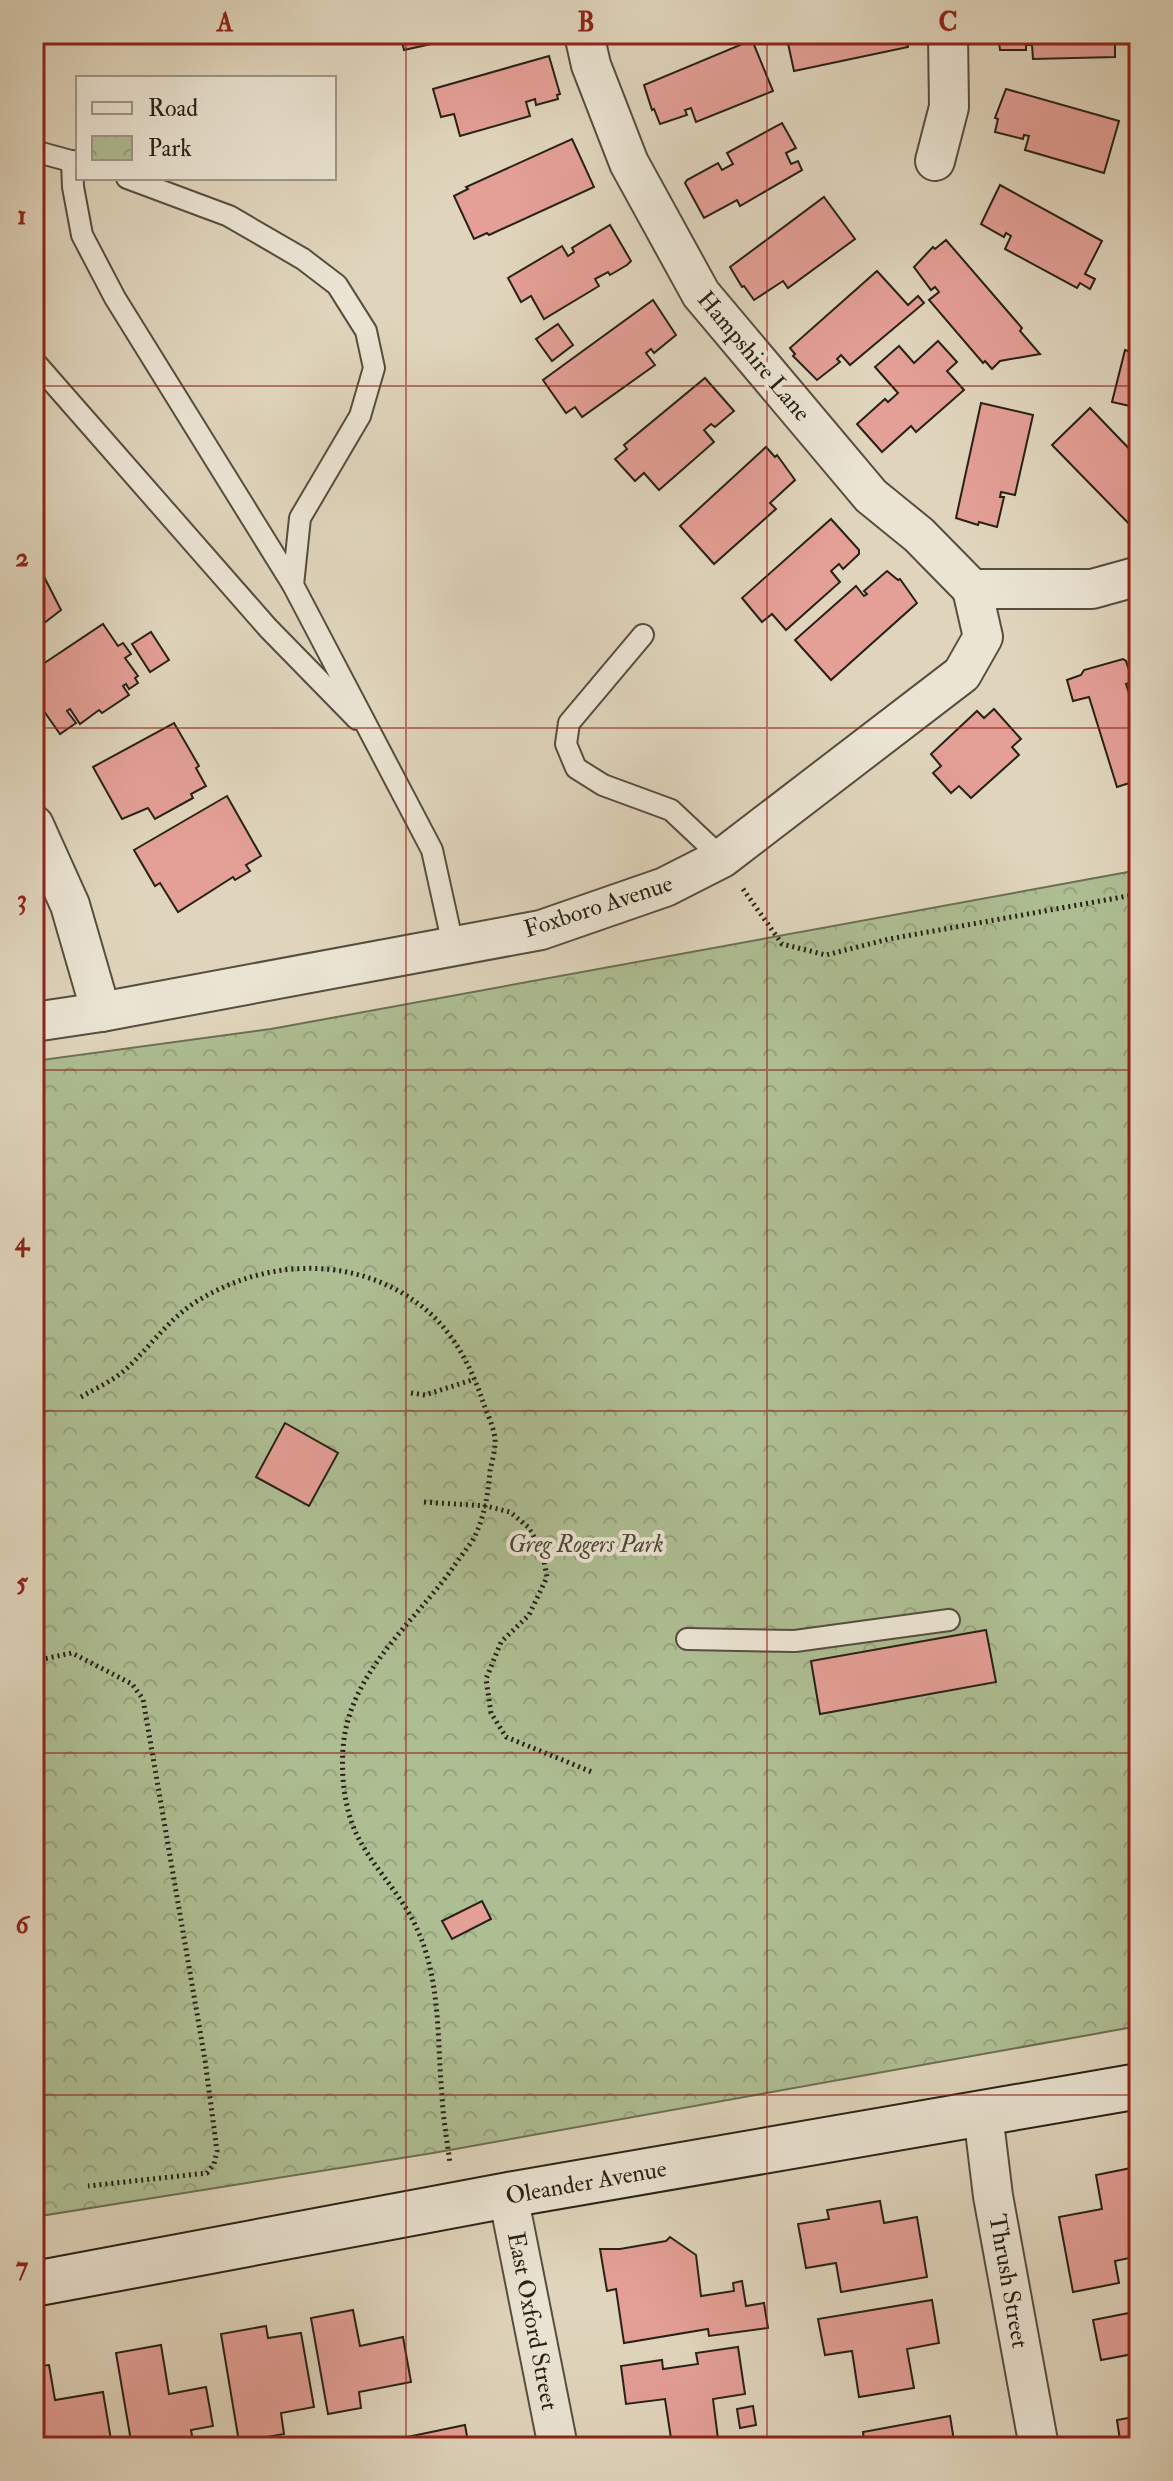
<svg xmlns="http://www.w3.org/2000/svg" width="1173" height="2481" font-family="'IM FELL Double Pica',serif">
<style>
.park{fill:url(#park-crowns);stroke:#6b7055;stroke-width:2}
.building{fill:#e49f96;stroke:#282117;stroke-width:2}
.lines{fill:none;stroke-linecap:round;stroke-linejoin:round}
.lane-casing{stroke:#564e40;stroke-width:24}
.street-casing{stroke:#564e40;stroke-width:42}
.secondary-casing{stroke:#282117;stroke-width:48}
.path{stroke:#282117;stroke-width:5;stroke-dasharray:2 4;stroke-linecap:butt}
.lane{stroke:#ebe4d3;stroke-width:20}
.street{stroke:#ebe4d3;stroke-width:38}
.secondary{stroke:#ebe4d3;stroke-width:44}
.grid{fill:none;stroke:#8f2418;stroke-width:2;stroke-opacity:0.55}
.labels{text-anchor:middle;stroke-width:8;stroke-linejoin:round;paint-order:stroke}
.street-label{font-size:24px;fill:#282117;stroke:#ebe4d3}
.park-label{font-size:24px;font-style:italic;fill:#4a4836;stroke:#ebe4d3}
.neatline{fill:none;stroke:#8f2418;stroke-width:3}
.grid-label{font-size:26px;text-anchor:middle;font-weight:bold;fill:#8f2418}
</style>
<defs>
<pattern id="park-crowns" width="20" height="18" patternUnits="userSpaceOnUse" patternTransform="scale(2)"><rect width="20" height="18" fill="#aebe93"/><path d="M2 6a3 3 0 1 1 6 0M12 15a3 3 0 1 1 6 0" fill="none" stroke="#96a37e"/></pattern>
</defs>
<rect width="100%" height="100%" fill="#e0d5bc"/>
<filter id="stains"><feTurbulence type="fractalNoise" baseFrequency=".0025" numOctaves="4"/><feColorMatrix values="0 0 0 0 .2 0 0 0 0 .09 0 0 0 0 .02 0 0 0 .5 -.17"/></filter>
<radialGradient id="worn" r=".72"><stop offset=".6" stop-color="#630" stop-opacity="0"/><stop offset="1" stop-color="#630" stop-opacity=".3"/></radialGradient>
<polygon class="park" points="1139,870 1139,2026 433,2153 34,2217 34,1061 271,1029"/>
<g class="building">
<polygon points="400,34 476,34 404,50"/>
<polygon points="786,34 905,34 908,47 794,71"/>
<polygon points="998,34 1115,34 1115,57 1033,59 1032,45 1026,45 1026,50 1000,50"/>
<polygon points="752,40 773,91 696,122 691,108 685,110 687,115 660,124 654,109 652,110 644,85"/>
<polygon points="549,56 560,94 557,95 558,99 536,105 535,99 526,102 530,116 460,136 454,114 441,117 433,89"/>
<polygon points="1006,89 1119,121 1104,173 1025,150 1029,136 1024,135 1023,139 995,132 998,119 995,118"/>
<polygon points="782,123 796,148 786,153 791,164 798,161 802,170 740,206 737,200 704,218 685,183 687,180 718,163 722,170 733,164 727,153"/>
<polygon points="572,139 594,187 489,235 487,233 474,239 454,196 468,189 466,187"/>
<polygon points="1000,185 1102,241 1085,274 1095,279 1090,289 1080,283 1077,288 1005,249 1011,236 1006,233 1004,237 981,224"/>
<polygon points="824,197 855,239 788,288 783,281 754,300 744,286 742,287 730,267"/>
<polygon points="610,225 631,261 627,265 610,275 608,272 595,279 599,286 544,319 531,296 521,302 508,278 562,246 568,256 574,252 572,248"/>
<polygon points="946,240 1022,328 1020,331 1040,354 1000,361 992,369 985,361 983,363 929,300 939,292 935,287 931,290 914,267 933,247 935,249"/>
<polygon points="877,271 908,305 918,296 924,303 850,365 841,355 837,359 840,362 817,380 793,356 795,354 790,348"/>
<polygon points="653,300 676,335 654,353 651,349 646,353 655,365 582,417 575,407 566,413 543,380"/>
<polygon points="558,324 573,345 552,361 536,339"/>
<polygon points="938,341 957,362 947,371 964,390 916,432 911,426 882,452 857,424 885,399 888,402 898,393 875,367 899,346 914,363"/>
<polygon points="1125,350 1139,354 1139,408 1112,402"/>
<polygon points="705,378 734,411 715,427 711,424 704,430 714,442 659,490 644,473 635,481 615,459 627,449 624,445"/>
<polygon points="981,403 1033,415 1015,495 1001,492 1000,497 1004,497 997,527 979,522 978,525 956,518"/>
<polygon points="1090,408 1139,459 1139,527 1136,531 1052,445"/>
<polygon points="766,447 775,457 777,455 795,480 770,503 776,509 714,564 680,526"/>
<polygon points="831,519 859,550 859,554 843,569 839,564 831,571 840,582 786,630 772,614 762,622 742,598"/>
<polygon points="34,557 61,610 34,631"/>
<polygon points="887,571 898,580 900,579 917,603 831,680 795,640 856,586 864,596 867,594 864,591"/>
<polygon points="103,624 118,646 123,643 131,654 125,658 138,676 135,678 138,683 129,689 126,684 123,686 129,695 102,713 99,710 80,724 70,709 67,711 76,723 60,734 34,697 34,670"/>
<polygon points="151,632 169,660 150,672 132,644"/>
<polygon points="1123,659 1126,661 1133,682 1126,684 1129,693 1139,690 1139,780 1117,787 1089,697 1073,701 1067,680 1081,675 1084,670"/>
<polygon points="994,709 1021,739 1012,747 1019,755 971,798 959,786 951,793 933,773 941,766 931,754 977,711 984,718"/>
<polygon points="174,723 199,766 196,768 206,786 191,794 193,798 155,819 148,808 122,819 93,767"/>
<polygon points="227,796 261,856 246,865 250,871 235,880 233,877 178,912 160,883 155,886 134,850"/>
<polygon points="285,1423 338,1453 309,1506 256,1477"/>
<polygon points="986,1630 996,1682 820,1714 811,1661"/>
<polygon points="482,1901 491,1919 452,1939 442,1921"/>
<polygon points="1136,2167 1139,2181 1139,2256 1115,2261 1119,2283 1073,2292 1059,2217 1102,2209 1096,2175"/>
<polygon points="880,2201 884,2223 917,2217 927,2277 841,2292 836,2263 806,2268 798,2224 829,2219 827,2210"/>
<polygon points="670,2237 696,2255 701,2296 734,2291 733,2283 742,2281 746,2306 764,2303 768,2328 709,2336 708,2329 624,2343 616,2289 607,2291 600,2249 620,2249 666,2241"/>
<polygon points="932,2300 939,2343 907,2349 914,2388 859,2397 852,2351 825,2355 818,2319"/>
<polygon points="353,2310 360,2346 403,2337 411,2382 359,2392 361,2408 328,2414 311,2318"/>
<polygon points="1139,2311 1139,2383 1133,2354 1101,2360 1093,2320"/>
<polygon points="266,2326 268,2338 301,2333 314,2407 281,2413 284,2434 239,2442 221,2334"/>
<polygon points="161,2345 169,2394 206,2387 213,2426 191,2430 194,2447 132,2447 116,2353"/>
<polygon points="738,2347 745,2394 713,2399 718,2439 672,2445 665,2399 626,2404 621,2366 662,2360 663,2369 698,2364 696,2353"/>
<polygon points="49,2365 55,2400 103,2392 111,2440 86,2444 86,2447 34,2447 34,2367"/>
<polygon points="753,2406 756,2425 740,2428 737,2409"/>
<polygon points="950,2416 955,2447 865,2447 863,2432"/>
<polygon points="1139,2416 1139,2447 1121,2447 1117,2420"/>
<polygon points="465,2425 469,2447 384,2447 383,2442"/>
</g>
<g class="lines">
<defs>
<g id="lane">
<polyline points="34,151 78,163"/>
<polyline points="72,161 73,187 82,235 115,298 293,585"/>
<polyline points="127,178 229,216 303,259 337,285 366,331 374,368 360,416 300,518 293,585 432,850 453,945"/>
<polyline points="34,361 268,628 357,719"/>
<polyline points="643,635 569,723 566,744 576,768 603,785 671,810 722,858"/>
<polyline points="687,1639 795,1641 949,1620"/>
</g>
<g id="street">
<polyline points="584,34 591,65 629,163 701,294 871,496 919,535 972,589"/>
<polyline points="935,161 949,107 948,34"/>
<polyline points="972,589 1092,589 1139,576"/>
<polyline points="34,825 70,905 101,1012"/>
<polyline points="34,1022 101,1012 541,930 665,887 722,858 962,674 983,637 972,589"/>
<polyline points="983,2114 993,2196 1039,2447"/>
<polyline points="508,2195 558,2447"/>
</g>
<polyline id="secondary" points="34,2284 508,2195 1139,2086"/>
</defs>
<use href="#lane" class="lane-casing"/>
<use href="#street" class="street-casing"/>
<use href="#secondary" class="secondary-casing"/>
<g class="path">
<polyline points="743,889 782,944 826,955 889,939 1139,894"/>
<polyline points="411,1393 425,1395 475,1379"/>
<path d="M81 1397C96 1388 113 1381 126 1369 151 1346 170 1317 199 1300 268 1258 356 1256 420 1305 451 1328 470 1364 482 1399 486 1411 493 1425 495 1438 496 1448 492 1461 490 1471 488 1494 485 1514 475 1536 469 1547 459 1558 452 1569 411 1626 348 1674 343 1749 341 1779 345 1814 360 1841 377 1872 404 1898 418 1931 441 1983 437 2040 442 2096 443 2118 447 2140 450 2163"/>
<polyline points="424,1502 486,1506 510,1512 528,1527 542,1550 547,1577 529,1615 501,1642 486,1679 491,1713 506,1737 592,1772"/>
<polyline points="34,1661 72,1653 132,1684 143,1699 205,2060 217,2151 214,2164 207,2173 88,2186"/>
</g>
<use href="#lane" class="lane"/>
<use href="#street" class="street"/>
<use href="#secondary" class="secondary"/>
</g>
<path class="grid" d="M406 34V2447M767 34V2447M34 386H1139M34 728H1139M34 1070H1139M34 1411H1139M34 1753H1139M34 2095H1139"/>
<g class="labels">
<g class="street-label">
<text transform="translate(754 356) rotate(50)" y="8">Hampshire Lane</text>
<text transform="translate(598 906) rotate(-18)" y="8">Foxboro Avenue</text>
<text transform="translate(586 2182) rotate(-10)" y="8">Oleander Avenue</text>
<text transform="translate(1009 2281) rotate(80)" y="8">Thrush Street</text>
<text transform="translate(533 2321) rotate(79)" y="8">East Oxford Street</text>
</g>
<g class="park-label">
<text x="586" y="1552">Greg Rogers Park</text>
</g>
</g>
<rect width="1173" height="2481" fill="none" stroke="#e0d5bc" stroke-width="88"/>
<rect x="76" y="76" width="260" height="104" fill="#ebe4d3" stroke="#9d9688" stroke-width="2"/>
<rect x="92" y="102" width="40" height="12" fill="#ebe4d3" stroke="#9d9688" stroke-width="2"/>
<text x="148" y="116" font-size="24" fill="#282117">Road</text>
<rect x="92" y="136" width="40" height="24" fill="url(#park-crowns)" stroke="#9d9688" stroke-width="2"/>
<text x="148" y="156" font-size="24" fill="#282117">Park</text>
<rect x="44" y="44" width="1085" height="2393" class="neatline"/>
<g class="grid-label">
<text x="225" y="31">A</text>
<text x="586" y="31">B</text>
<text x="948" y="31">C</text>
<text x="22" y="224">1</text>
<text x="22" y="566">2</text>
<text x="22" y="908">3</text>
<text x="22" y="1250">4</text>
<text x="22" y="1591">5</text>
<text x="22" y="1933">6</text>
<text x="22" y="2275">7</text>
</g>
<rect width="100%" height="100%" filter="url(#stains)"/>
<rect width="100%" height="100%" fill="url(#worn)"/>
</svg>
